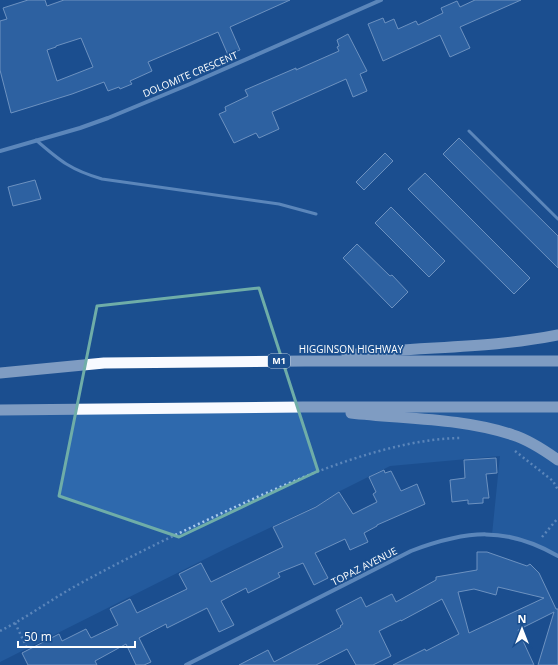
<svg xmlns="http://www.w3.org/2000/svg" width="558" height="665" font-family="'Open Sans',sans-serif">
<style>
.green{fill:#2e69ad}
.building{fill:#4478b7;stroke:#cfe3fa;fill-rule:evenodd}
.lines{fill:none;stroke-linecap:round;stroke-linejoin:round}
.path{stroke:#a9c9ee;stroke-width:2.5;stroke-dasharray:2 3;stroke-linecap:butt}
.service{stroke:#a9c9ee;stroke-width:3}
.minor{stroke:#a9c9ee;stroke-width:4}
.trunk{stroke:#f8faff;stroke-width:11}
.marked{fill:none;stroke:#6fada8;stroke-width:3;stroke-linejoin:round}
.labels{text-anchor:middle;stroke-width:3.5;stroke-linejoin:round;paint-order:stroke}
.shield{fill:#1b4f8f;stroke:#bbcadd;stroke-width:1}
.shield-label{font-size:9px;font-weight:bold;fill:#fff}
.street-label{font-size:10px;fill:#fff;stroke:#1b4f8f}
</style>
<rect width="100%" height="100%" fill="#1b4f8f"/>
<polygon class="green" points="558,407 558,557 535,545 492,535 500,456 390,466 340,491 318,505 225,549 0,662 0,411"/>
<g class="building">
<path d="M28 0H45L47 6 64 0H290L230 27 240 50 228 55 218 32 148 62 152 71 130 81 132 84 120 89 119 87 108 91 104 82 72 94 11 113 0 70V21L7 19 3 8ZM81 38 93 67 57 81 47 50 56 47V46Z"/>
<polygon points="475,0 521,0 460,27 470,48 450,57 440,35 383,61 368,24 383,18 385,23 394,19 398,29 416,21 418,25 443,13 441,8 457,1 460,7"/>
<polygon points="348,34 367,71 360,74 367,91 353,97 346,79 272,112 279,129 259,138 256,133 234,143 219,114 226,111 225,107 248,96 245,90 296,68 296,70 339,51 337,47 339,46 337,40"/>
<polygon points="459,138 558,236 558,268 443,154"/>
<polygon points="385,153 393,161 364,190 356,182"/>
<polygon points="425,173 530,278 514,294 408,189"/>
<polygon points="35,180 41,199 13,206 8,187"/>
<polygon points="391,207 445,261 429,277 375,223"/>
<polygon points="357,244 390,276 392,275 408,292 392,308 343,258"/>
<polygon points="496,458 497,473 486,474 489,498 483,498 483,503 468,504 468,500 452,502 450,480 465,478 464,460"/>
<polygon points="384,470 385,473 391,471 401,491 417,484 425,504 377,525 377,526 364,533 368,542 350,550 345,539 315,553 328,578 314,585 303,563 278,573 280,577 248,593 246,588 221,601 234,625 219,632 207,608 167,628 166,624 139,638 151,662 144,665 136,665 126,644 95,661 97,665 28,665 22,653 59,634 62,641 86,629 91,638 118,625 110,609 130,599 137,613 187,589 179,574 201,563 211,582 283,547 273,527 316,507 339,492 353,514 377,502 373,494 376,492 369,477"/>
<path d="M477 552H487L527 566 530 564 539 573 556 609H558V665H538L554 612 518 630 534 665H393L425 649 426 651 459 634 442 599 401 621V620L379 631 391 656 373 665H356L347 649 316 665H239L268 650 274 662 341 627 340 626 343 624 336 610 361 597 366 607 392 594 396 602 436 580V577L477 570ZM498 587 544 598 469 633 458 592 474 589 496 595Z"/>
</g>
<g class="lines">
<g class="path">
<polyline points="515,451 553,481 558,490"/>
<polyline points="542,537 558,518"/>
<polyline points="15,623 27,648"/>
<path d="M0 631C28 617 53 598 81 583 134 554 189 528 244 503 308 474 390 439 461 438"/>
</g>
<g class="service">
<polyline points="469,131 558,219"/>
<path d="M36 140C60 161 71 170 102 179L279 204 316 214"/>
</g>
<g class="minor">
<polyline points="0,151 80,128 108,118 190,84 381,0"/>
<path d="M186 665 411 551C467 530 505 526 558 556"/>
</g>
<g class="trunk">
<path d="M347 355C417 346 489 349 558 335"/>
<polyline points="0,373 104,363 305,361 558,361"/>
<polyline points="0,410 303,407 558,407"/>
<path d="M351 413C404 419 463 418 513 435 529 440 544 450 558 460"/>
</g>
</g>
<path d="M0 0H558V665H0ZM259 288 318 471 179 537 59 496 97 306Z" fill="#1b4f8f" fill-opacity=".55" fill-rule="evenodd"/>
<path class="marked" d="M259 288 318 471 179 537 59 496 97 306Z"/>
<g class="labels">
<rect class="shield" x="268" y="354" width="22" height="14" rx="3"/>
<g class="shield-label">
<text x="279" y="364">M1</text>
</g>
<g class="street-label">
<text transform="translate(190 74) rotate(-23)" y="4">DOLOMITE CRESCENT</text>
<text x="351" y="353">HIGGINSON HIGHWAY</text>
<text transform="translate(364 566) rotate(-27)" y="4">TOPAZ AVENUE</text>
</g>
</g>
<g transform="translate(522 629)" stroke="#1b4f8f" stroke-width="3" paint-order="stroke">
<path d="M0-3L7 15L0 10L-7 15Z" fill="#ffffff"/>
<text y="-6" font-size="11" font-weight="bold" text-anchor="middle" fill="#ffffff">N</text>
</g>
<path d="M18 641v6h117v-6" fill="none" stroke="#ffffff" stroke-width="2"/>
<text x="24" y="641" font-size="12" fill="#ffffff" stroke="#1b4f8f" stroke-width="3" paint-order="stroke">50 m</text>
</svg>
